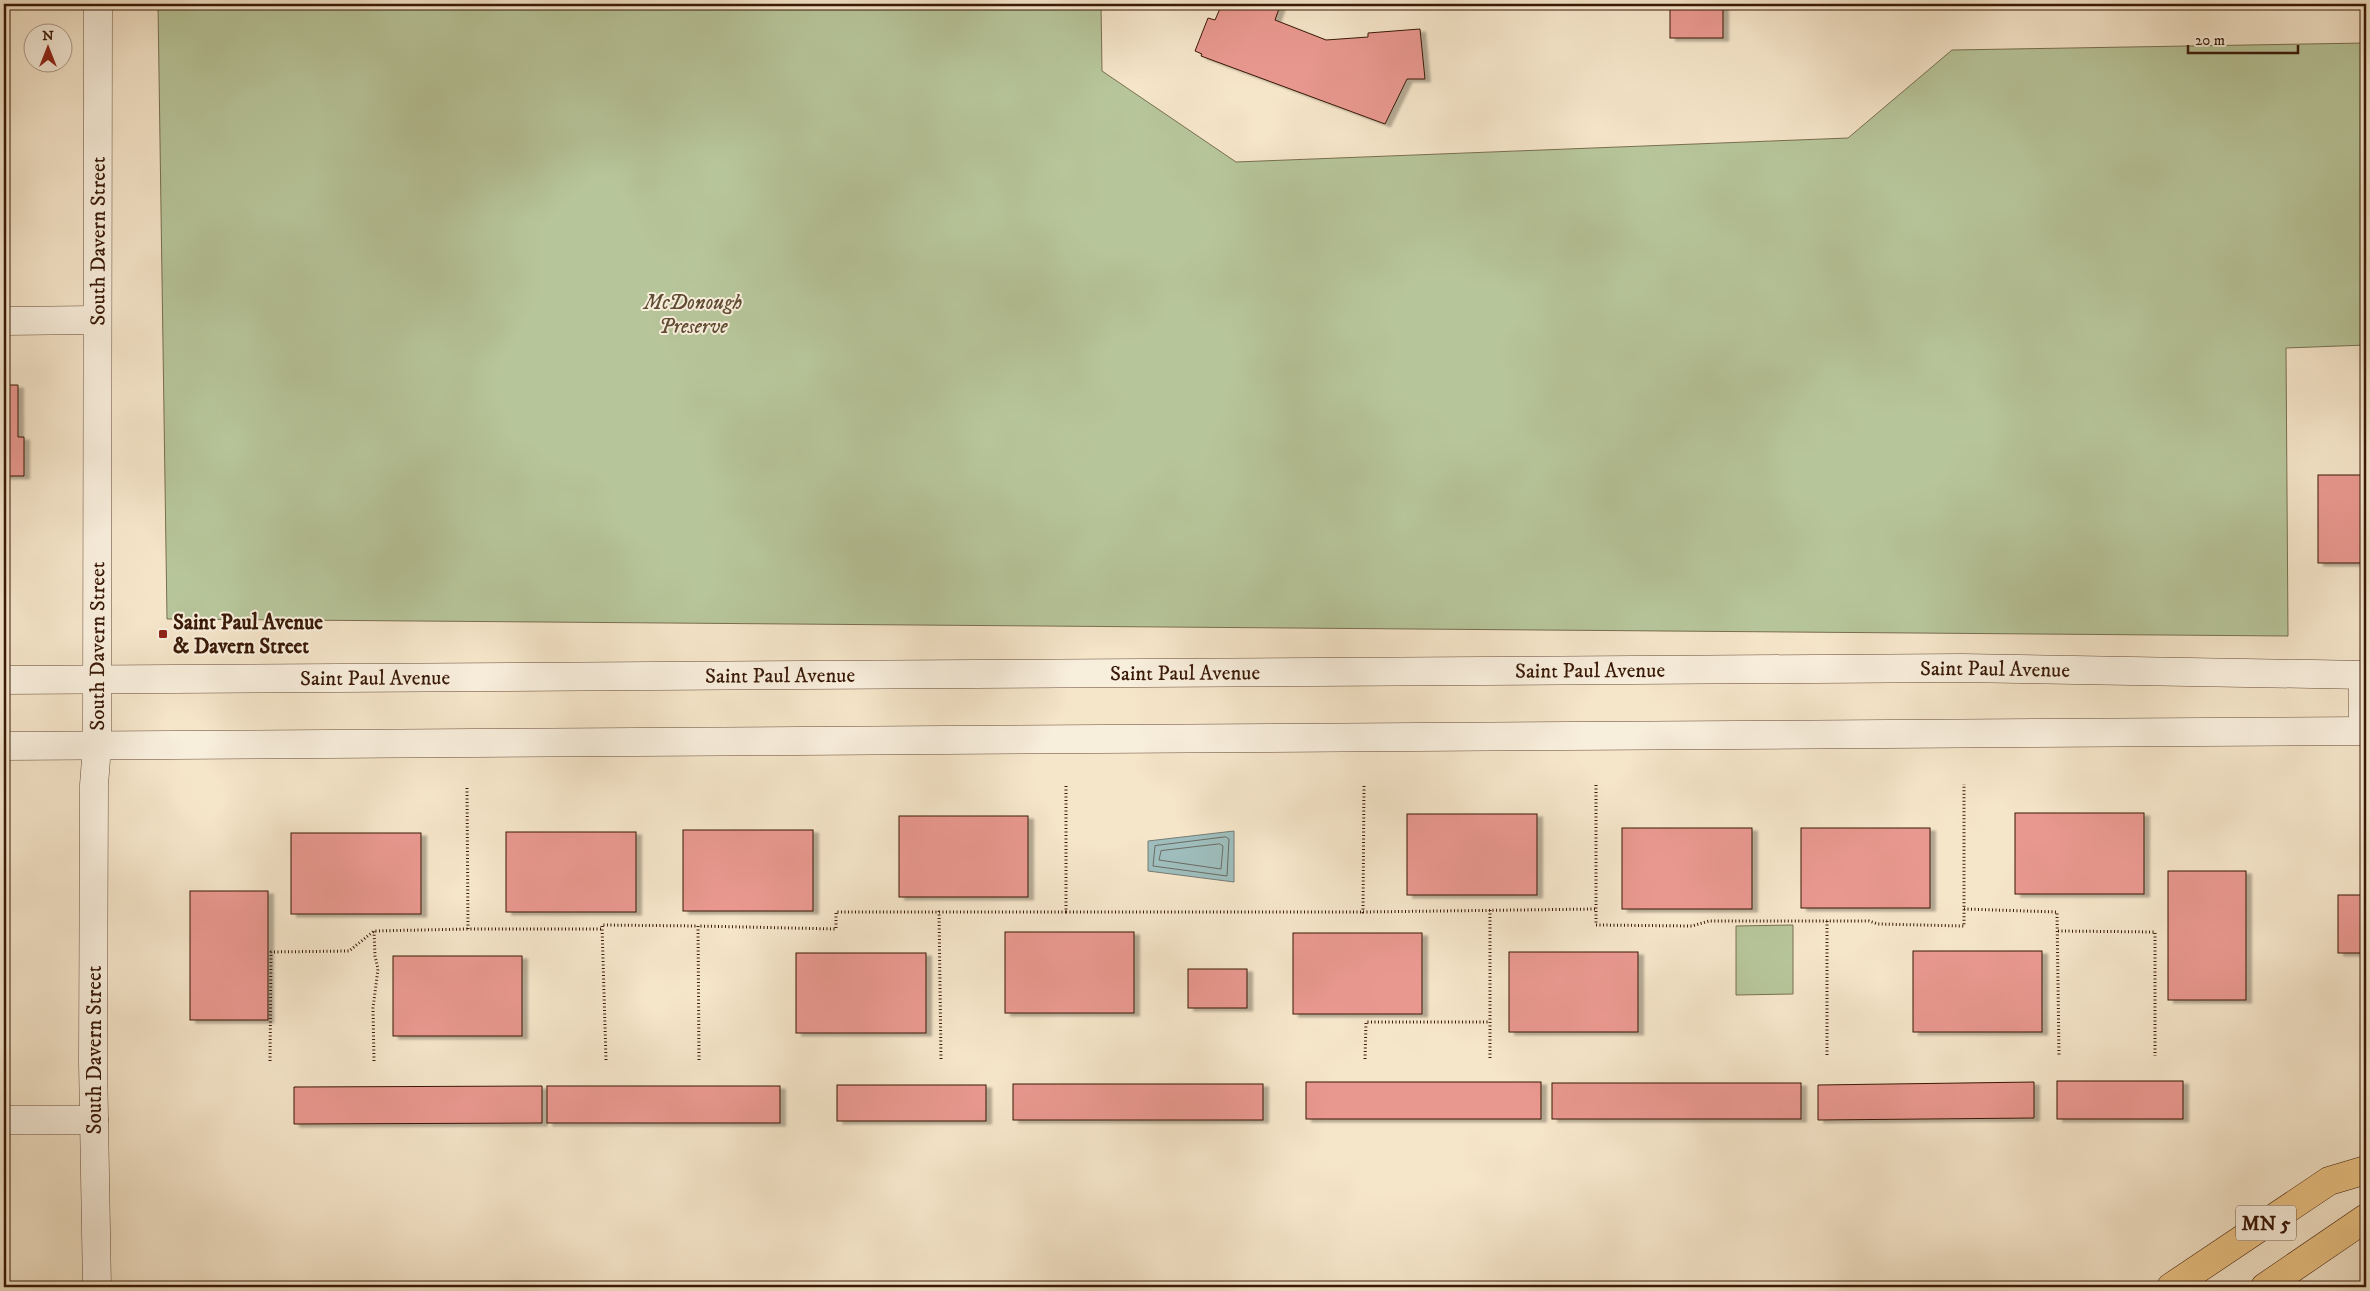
<svg xmlns="http://www.w3.org/2000/svg" width="2370" height="1291" font-family="'IM FELL DW Pica',serif">
<style>
.green{fill:#b7c59a;stroke:#786f50}
.water{fill:#9ebdbc;stroke:#767b74}
.lines{fill:none;stroke-linecap:round;stroke-linejoin:round}
.shore{stroke:#6c6b62;stroke-width:1}
.building{fill:#e9988f;stroke:#391907;filter:url(#shadow)}
.minor-casing{stroke:#684c38;stroke-width:29}
.major-casing{stroke:#391907;stroke-width:29}
.path{stroke:#391907;stroke-width:3;stroke-dasharray:1 2.5;stroke-linecap:butt}
.minor{stroke:#f8eedc;stroke-width:28}
.major{stroke:#eac284;stroke-width:28}
.poi-dot{fill:#8f2418;stroke:#f8eedc;stroke-width:2}
.labels{text-anchor:middle;stroke-width:4;stroke-linejoin:round;paint-order:stroke}
.shield{fill:#f8eedc;stroke:#725947;stroke-width:1}
.shield-label{font-size:20px;font-weight:bold;fill:#391907}
.street-label{font-size:21px;fill:#391907;stroke:#f8eedc}
.park-label{font-size:21px;font-style:italic;fill:#5f4d33;stroke:#f8eedc}
.poi-label{font-size:21px;font-weight:bold;fill:#391907;stroke:#f8eedc;text-anchor:start}
</style>
<defs>
<filter id="shadow"><feDropShadow dx="5.5" dy="3" stdDeviation="1" flood-color="#0004"/></filter>
</defs>
<rect width="100%" height="100%" fill="#f5e5c9"/>
<filter id="stains"><feTurbulence type="fractalNoise" baseFrequency=".004" numOctaves="4"/><feColorMatrix values="0 0 0 0 .2 0 0 0 0 .09 0 0 0 0 .02 0 0 0 .5 -.17"/></filter>
<radialGradient id="worn" r=".72"><stop offset=".6" stop-color="#630" stop-opacity="0"/><stop offset="1" stop-color="#630" stop-opacity=".3"/></radialGradient>
<g class="green">
<polygon points="158,4 1101,4 1102,71 1236,162 1848,138 1952,50 2366,43 2366,345 2286,348 2288,636 167,619"/>
<polygon points="1793,925 1793,994 1736,995 1736,926"/>
</g>
<polygon class="water" points="1234,831 1234,882 1148,871 1148,841"/>
<g class="lines">
<g class="shore">
<polygon points="1226,837 1229,839 1227,876 1153,866 1155,846"/>
<polygon points="1220,844 1223,846 1221,869 1159,860 1161,851"/>
</g>
</g>
<g class="building">
<polygon points="1222,4 1275,4 1280,6 1275,20 1326,40 1368,37 1368,33 1420,29 1425,79 1407,79 1385,124 1201,56 1202,54 1195,51 1208,18 1215,20"/>
<rect x="1670" y="4" width="53" height="34"/>
<polygon points="4,385 18,385 18,437 24,437 24,476 4,476"/>
<rect x="2318" y="475" width="48" height="88"/>
<rect x="2015" y="813" width="129" height="81"/>
<rect x="1407" y="814" width="130" height="81"/>
<rect x="899" y="816" width="129" height="81"/>
<rect x="1622" y="828" width="130" height="81"/>
<rect x="1801" y="828" width="129" height="80"/>
<rect x="683" y="830" width="130" height="81"/>
<rect x="506" y="832" width="130" height="80"/>
<rect x="291" y="833" width="130" height="81"/>
<rect x="2168" y="871" width="78" height="129"/>
<rect x="190" y="891" width="78" height="129"/>
<rect x="2338" y="895" width="28" height="58"/>
<rect x="1005" y="932" width="129" height="81"/>
<rect x="1293" y="933" width="129" height="81"/>
<rect x="1913" y="951" width="129" height="81"/>
<rect x="1509" y="952" width="129" height="80"/>
<rect x="796" y="953" width="130" height="80"/>
<rect x="393" y="956" width="129" height="80"/>
<rect x="1188" y="969" width="59" height="39"/>
<rect x="2057" y="1081" width="126" height="38"/>
<rect x="1306" y="1082" width="235" height="37"/>
<polygon points="2034,1082 2034,1118 1818,1120 1818,1085"/>
<rect x="1552" y="1083" width="249" height="36"/>
<rect x="1013" y="1084" width="250" height="36"/>
<rect x="837" y="1085" width="149" height="36"/>
<polygon points="542,1086 542,1123 294,1124 294,1087"/>
<rect x="547" y="1086" width="233" height="37"/>
</g>
<g class="lines">
<defs>
<g id="minor">
<polyline points="4,321 97,320"/>
<polyline points="2363,675 2363,731"/>
<path id="s1" d="M4 680 1962 668 2366 675"/>
<polyline points="4,746 2366,731"/>
<polyline points="4,1120 94,1120"/>
<path id="s2" d="M97 1287 93 1062 94 785 97 746 98 4"/>
</g>
<g id="major">
<polyline points="2171,1287 2329,1181 2366,1170"/>
<polyline points="2265,1287 2366,1218"/>
</g>
</defs>
<use href="#minor" class="minor-casing"/>
<use href="#major" class="major-casing"/>
<g class="path">
<polyline points="1596,785 1596,925 1692,926 1709,921 1869,921 1878,924 1964,926 1964,784"/>
<polyline points="1066,786 1066,912 1363,912"/>
<polyline points="1364,786 1363,912 1596,909"/>
<polyline points="467,788 468,929 602,929"/>
<polyline points="1964,909 2057,912 2059,1057"/>
<polyline points="1827,921 1827,1057"/>
<polyline points="2058,931 2155,932 2155,1056"/>
<polyline points="1490,1058 1490,910"/>
<polyline points="941,1059 939,912 1066,912"/>
<polyline points="1365,1059 1366,1022 1490,1022"/>
<polyline points="606,1060 602,925 698,926"/>
<polyline points="699,1060 698,926 836,929 836,912 939,912"/>
<polyline points="270,1061 271,952 349,951 374,931 468,929"/>
<polyline points="374,1061 373,1008 378,969 375,956 374,931"/>
</g>
<use href="#minor" class="minor"/>
<use href="#major" class="major"/>
</g>
<rect class="poi-dot" x="158" y="629" width="10" height="10" rx="2.5"/>
<g class="labels">
<rect class="shield" x="2236" y="1205.5" width="60" height="35" rx="4"/>
<g class="shield-label">
<text x="2266" y="1230">MN 5</text>
</g>
<g class="street-label">
<text dy="7" stroke="none"><textPath href="#s2" startOffset="1046">South Davern Street</textPath></text>
<text dy="7" stroke="none"><textPath href="#s2" startOffset="641">South Davern Street</textPath></text>
<text dy="7" stroke="none"><textPath href="#s1" startOffset="1991">Saint Paul Avenue</textPath></text>
<text dy="7" stroke="none"><textPath href="#s1" startOffset="1586">Saint Paul Avenue</textPath></text>
<text dy="7" stroke="none"><textPath href="#s1" startOffset="1181">Saint Paul Avenue</textPath></text>
<text dy="7" stroke="none"><textPath href="#s1" startOffset="776">Saint Paul Avenue</textPath></text>
<text dy="7" stroke="none"><textPath href="#s1" startOffset="371">Saint Paul Avenue</textPath></text>
<text transform="translate(94 1050) rotate(-90)" y="7">South Davern Street</text>
</g>
<g class="park-label">
<text x="693" y="309">McDonough<tspan x="693" dy="24">Preserve</tspan></text>
</g>
<g class="poi-label">
<text x="173" y="629">Saint Paul Avenue<tspan x="173" dy="24">&amp; Davern Street</tspan></text>
</g>
</g>
<rect width="2370" height="1291" fill="none" stroke="#f5e5c9" stroke-width="20"/>
<rect x="5" y="5" width="2360" height="1281" fill="none" stroke="#391907" stroke-width="2.5"/>
<rect x="10" y="10" width="2350" height="1271" fill="none" stroke="#391907"/>
<g transform="translate(48 48)"><circle r="24" fill="#f8eedc" stroke="#ac9987"/>
<path d="M0-4L9 19L0 12L-9 19Z" fill="#8f2418"/>
<text y="-8" font-size="14" font-weight="bold" text-anchor="middle" fill="#391907">N</text>
</g>
<path d="M2188 45v8h110v-8" fill="none" stroke="#391907" stroke-width="2.5"/>
<text x="2195" y="45" font-size="15" fill="#391907" stroke="#f8eedc" stroke-width="4" paint-order="stroke">20 m</text>
<rect width="100%" height="100%" filter="url(#stains)"/>
<rect width="100%" height="100%" fill="url(#worn)"/>
</svg>
